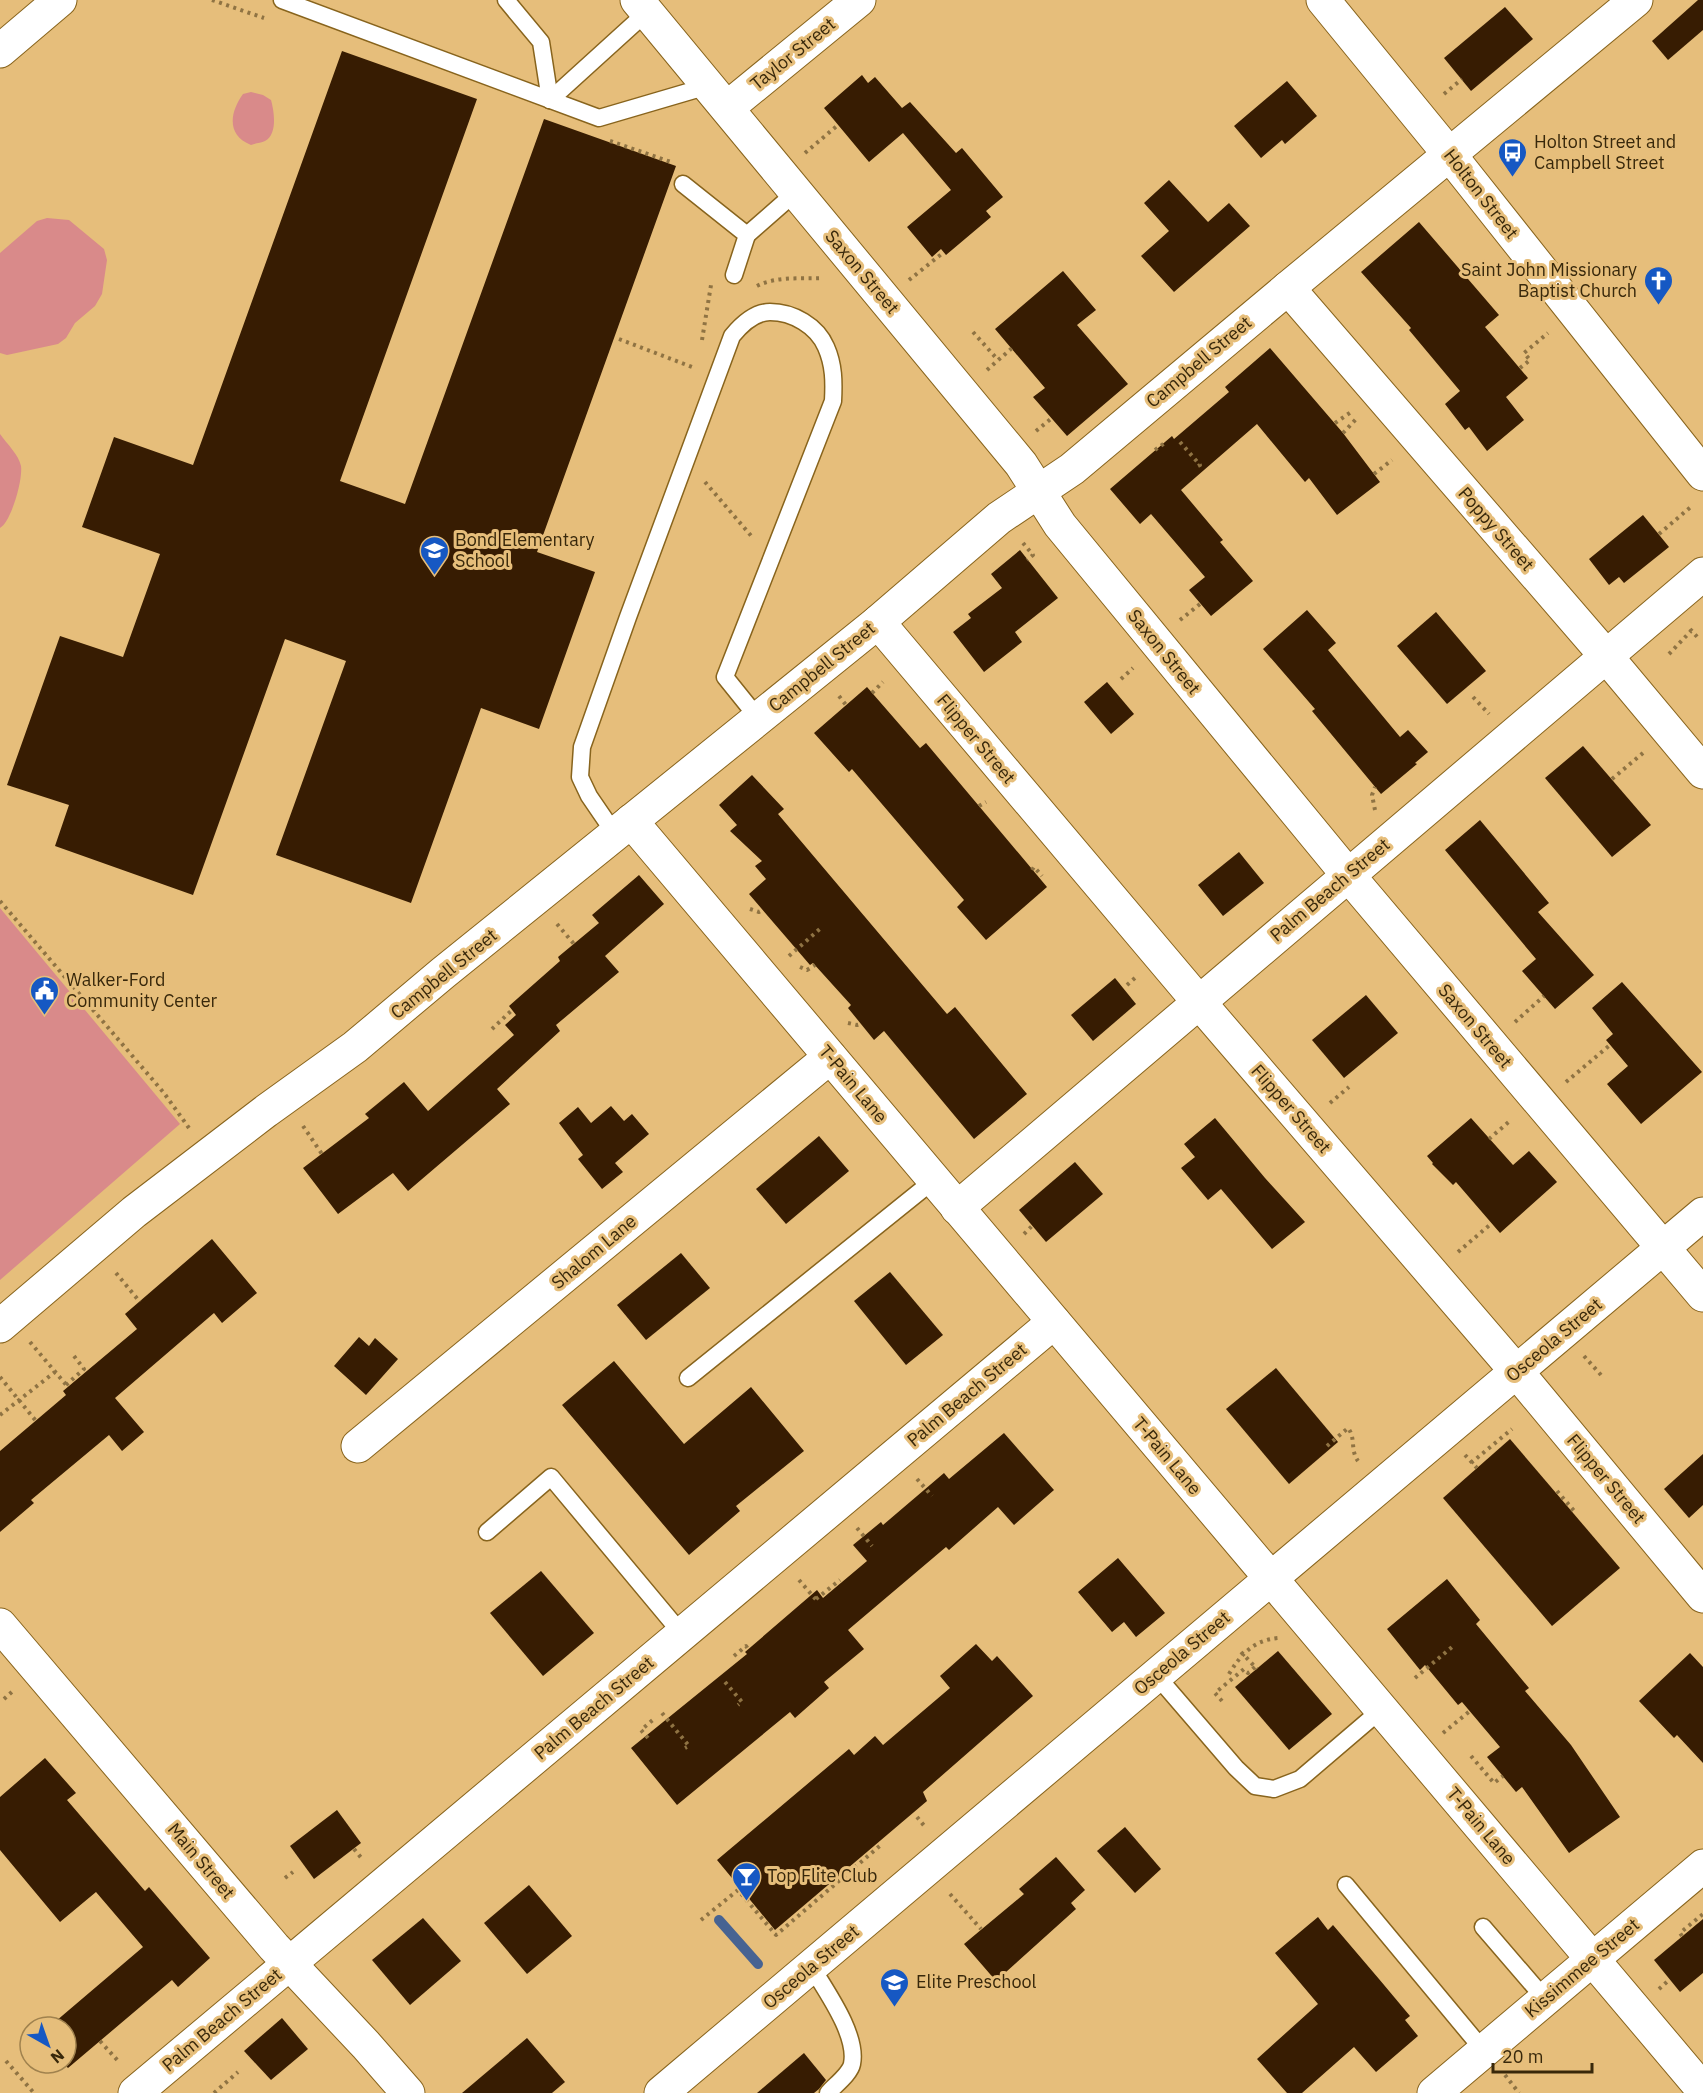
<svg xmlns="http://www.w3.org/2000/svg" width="1703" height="2093" font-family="'IBM Plex Sans',sans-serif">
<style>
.green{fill:#d98a8a}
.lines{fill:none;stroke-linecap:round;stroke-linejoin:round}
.stream{stroke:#476392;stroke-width:10}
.building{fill:#371c02}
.lane-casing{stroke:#88641d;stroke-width:19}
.street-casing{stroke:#88641d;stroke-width:35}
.secondary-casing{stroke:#88641d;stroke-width:35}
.path{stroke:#8f7343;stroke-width:4;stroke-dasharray:3 4.5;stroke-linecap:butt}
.lane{stroke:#fff;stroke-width:16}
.street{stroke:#fff;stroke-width:33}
.secondary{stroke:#fff;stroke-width:33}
.labels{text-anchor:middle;stroke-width:6;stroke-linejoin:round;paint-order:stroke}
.street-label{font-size:18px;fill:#38280b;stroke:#e6be7b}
.poi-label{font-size:18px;fill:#38280b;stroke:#e6be7b;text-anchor:start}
</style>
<rect width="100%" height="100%" fill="#e6be7b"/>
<g class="green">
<path d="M251 92 263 95 271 100C274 111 278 134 265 141 261 143 255 143 251 145 226 135 230 112 243 94Z"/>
<polygon points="47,218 69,220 104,249 107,260 102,294 95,306 75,323 66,338 58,344 7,355 0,353 0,253 37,221"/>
<path d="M0 434C7 444 19 455 21 466 23 480 11 522 0 528Z"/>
<polygon points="0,908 180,1124 0,1280"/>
</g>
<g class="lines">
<polyline class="stream" points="719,1920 758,1964"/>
</g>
<g class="building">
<polygon points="1698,0 1703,0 1703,30 1668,60 1652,41"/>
<polygon points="1505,7 1533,39 1471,91 1444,58"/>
<polygon points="342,51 477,99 340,481 405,504 544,119 676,166 537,552 595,572 539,729 481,708 411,903 276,855 346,661 285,639 193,895 55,846 69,805 7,785 60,636 123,657 160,554 82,527 114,437 193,465"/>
<polygon points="862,75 868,83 875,77 902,108 910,102 956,153 962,148 1003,197 986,211 991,217 946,255 941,249 932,257 907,227 951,190 903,133 869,162 824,108"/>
<polygon points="1287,81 1317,116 1285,144 1282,140 1261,158 1234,126"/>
<polygon points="1169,180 1208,222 1229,203 1250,226 1174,292 1141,256 1169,231 1144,203"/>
<polygon points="1419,222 1499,315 1485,327 1528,378 1506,397 1524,420 1487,451 1469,427 1465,430 1445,404 1460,391 1409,330 1411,328 1361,272"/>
<polygon points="1063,271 1096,310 1077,325 1128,384 1067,436 1033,397 1045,388 995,329"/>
<polygon points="1270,348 1343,433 1380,482 1337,515 1309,478 1305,482 1257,424 1181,490 1223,540 1220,542 1253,581 1211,616 1189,590 1205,577 1151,514 1140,524 1110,489 1172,436 1174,439 1229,392 1225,387"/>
<polygon points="1643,515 1669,547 1624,583 1619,577 1609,585 1589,559"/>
<polygon points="1020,550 1058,598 1015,632 1022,642 984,672 953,632 971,618 968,614 1002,588 991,574"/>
<polygon points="1307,610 1336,643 1328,650 1400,737 1408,730 1428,752 1415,763 1417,764 1381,794 1312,711 1315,709 1263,649"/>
<polygon points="1436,612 1486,671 1447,704 1397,646"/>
<polygon points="1107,682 1134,714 1111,734 1084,702"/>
<polygon points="867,687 920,748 926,743 1047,887 986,940 957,907 964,900 852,769 849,772 814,733"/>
<polygon points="1583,746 1651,825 1612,857 1545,778"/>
<polygon points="752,775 784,809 778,814 947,1014 955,1007 1027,1094 974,1139 884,1031 874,1040 848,1008 851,1005 813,963 810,965 749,894 766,879 755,866 762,861 730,831 737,825 719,805"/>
<polygon points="1480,820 1549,903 1538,912 1594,975 1555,1009 1522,971 1536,959 1445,850"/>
<polygon points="1239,852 1264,883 1223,916 1198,885"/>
<polygon points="639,875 664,904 605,956 619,972 556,1025 560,1031 497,1089 510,1104 408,1191 393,1173 338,1214 303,1168 369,1118 365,1114 404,1082 428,1111 514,1035 505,1025 516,1015 509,1006 560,961 558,957 599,923 592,915"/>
<polygon points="1115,978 1136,1004 1093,1041 1071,1015"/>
<polygon points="1622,982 1702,1072 1641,1124 1607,1084 1628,1066 1606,1040 1613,1034 1592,1008"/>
<polygon points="1366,995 1398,1033 1344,1078 1312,1040"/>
<polygon points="611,1106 624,1121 632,1114 649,1134 615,1163 623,1172 602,1189 578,1159 583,1155 559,1123 578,1107 591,1123"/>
<polygon points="1215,1118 1265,1178 1305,1222 1272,1249 1221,1189 1208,1200 1181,1168 1195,1157 1184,1144"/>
<polygon points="1471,1118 1513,1165 1529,1151 1557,1182 1500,1233 1456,1182 1453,1185 1432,1164 1433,1163 1427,1156"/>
<polygon points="819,1136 849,1171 786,1224 756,1189"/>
<polygon points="1075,1162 1103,1194 1046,1242 1019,1210"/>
<polygon points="212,1239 257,1293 222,1323 214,1313 115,1398 144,1432 122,1451 109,1435 31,1500 34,1503 0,1532 0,1451 66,1395 63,1391 137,1329 125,1314"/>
<polygon points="681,1253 710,1288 646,1340 617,1305"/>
<polygon points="890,1272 943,1335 906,1365 854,1301"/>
<polygon points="359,1337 369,1346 375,1338 398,1359 366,1395 334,1366"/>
<polygon points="614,1361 684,1444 751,1387 804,1451 736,1506 740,1511 689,1555 562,1405"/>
<polygon points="1276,1368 1338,1442 1289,1484 1226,1409"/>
<polygon points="1004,1433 1054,1490 1014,1525 998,1507 949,1550 946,1547 848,1630 864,1649 824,1682 829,1688 795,1718 790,1712 677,1805 631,1748 747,1654 745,1652 817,1590 823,1598 867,1561 853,1545 881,1522 883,1525 944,1473 949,1479"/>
<polygon points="1510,1439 1620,1568 1552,1626 1443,1498"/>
<polygon points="1703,1454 1703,1505 1689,1518 1664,1489"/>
<polygon points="1118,1558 1165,1613 1136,1637 1124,1622 1112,1632 1078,1592"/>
<polygon points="541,1571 594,1633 543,1676 490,1613"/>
<polygon points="1447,1579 1480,1620 1476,1624 1529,1688 1525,1691 1571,1745 1620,1817 1569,1853 1522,1787 1516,1792 1487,1757 1500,1747 1462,1702 1458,1705 1425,1665 1420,1670 1387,1629"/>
<polygon points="976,1644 992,1661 997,1656 1033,1696 923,1792 927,1801 775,1930 717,1860 849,1749 854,1755 875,1736 883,1745 950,1688 940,1676"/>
<polygon points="1278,1651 1332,1714 1289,1750 1235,1687"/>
<polygon points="1690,1653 1703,1667 1703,1763 1677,1735 1674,1738 1639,1701"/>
<polygon points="45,1758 76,1793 67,1800 145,1891 149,1887 210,1958 178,1987 172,1980 68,2068 63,2063 66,2063 66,2027 49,2027 143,1947 96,1892 60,1922 0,1850 0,1797"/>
<polygon points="337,1810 361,1843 314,1879 290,1846"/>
<polygon points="1125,1827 1161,1869 1135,1893 1097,1851"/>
<polygon points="1056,1857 1085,1890 1071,1903 1076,1909 996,1981 964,1944 1024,1894 1019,1889"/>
<polygon points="529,1885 572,1936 527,1974 484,1923"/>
<polygon points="1318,1917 1328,1930 1333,1925 1379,1979 1410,2016 1405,2020 1418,2036 1376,2072 1354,2047 1302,2093 1287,2093 1257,2059 1318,2004 1275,1953"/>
<polygon points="423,1918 461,1961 410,2005 372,1960"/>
<polygon points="1703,1919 1703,1973 1680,1992 1654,1960"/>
<polygon points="282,2018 308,2049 271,2080 244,2051"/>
<polygon points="527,2038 565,2082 552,2093 462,2093"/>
<polygon points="804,2053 826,2080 819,2089 814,2093 757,2093"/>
</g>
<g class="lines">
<defs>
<g id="lane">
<polyline points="282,0 599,118 708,86"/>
<polyline points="506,0 541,42 550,100"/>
<polyline points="550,100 647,12"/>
<polyline points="683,184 747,235 734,275"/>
<polyline points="747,235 796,192"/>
<path d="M615 834 589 796 580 777 582 747 628 617 732 336C741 325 754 312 770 312 793 312 817 326 826 347 834 365 834 382 833 401L725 677 758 718"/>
<polyline points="688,1378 934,1180"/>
<polyline points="487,1532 551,1477 682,1634"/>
<polyline points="1156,1675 1236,1768 1255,1786 1274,1789 1300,1779 1382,1709"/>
<polyline points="1346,1885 1484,2051"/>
<polyline points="1483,1927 1545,1999"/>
<path d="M811 1966C826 1991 858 2035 852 2064 850 2074 835 2085 828 2093"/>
</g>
<g id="street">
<polyline points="637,0 1021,464 1060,525 1348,875 1703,1295"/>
<polyline points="0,51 60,0"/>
<polyline points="727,108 859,0"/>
<polyline points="1288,288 1606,656 1703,772"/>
<polyline points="878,622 1198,1001 1517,1372 1703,1596"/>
<polyline points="631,821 1703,2090"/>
<polyline points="957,1208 1703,574"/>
<polyline points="0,1326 134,1212 266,1111 355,1047 443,973 878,622 999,518 1072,469 1288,288 1636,0"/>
<polyline points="358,1446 830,1057"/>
<polyline points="0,1625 274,1947 366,2045 408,2093"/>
<polyline points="135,2093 1054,1322"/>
<polyline points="1434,2093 1703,1866"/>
</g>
<g id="secondary">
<polyline points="1323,0 1449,154 1703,474"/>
<polyline points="661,2093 1703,1214"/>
</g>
</defs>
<use href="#lane" class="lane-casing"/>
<use href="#street" class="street-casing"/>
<use href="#secondary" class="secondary-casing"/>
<g class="path">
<polyline points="212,0 264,18"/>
<polyline points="1444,94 1462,79"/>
<polyline points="610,141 671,162"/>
<polyline points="805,153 838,125"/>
<polyline points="909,280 944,252"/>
<path d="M757 286C776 276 801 279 823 278"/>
<polyline points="973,332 998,360"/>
<polyline points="619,339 692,367"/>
<polyline points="702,340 711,285"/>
<polyline points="1520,368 1530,360 1524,353 1548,333"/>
<polyline points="987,370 1012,348"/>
<polyline points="1335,423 1351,412"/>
<polyline points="1036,431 1052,418"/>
<polyline points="1343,433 1357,418"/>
<polyline points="1180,442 1200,465 1198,466"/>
<polyline points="1155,450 1166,442"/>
<polyline points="1374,474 1392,460"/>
<polyline points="705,482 753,538"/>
<polyline points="1659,534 1693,505"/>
<polyline points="1023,543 1033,555 1027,560"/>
<polyline points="1180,620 1200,604"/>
<polyline points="1690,629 1700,640"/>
<polyline points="1669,654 1691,631"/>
<polyline points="1121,679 1133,668"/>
<polyline points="872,693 883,682"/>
<polyline points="839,696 846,705"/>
<polyline points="1473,697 1489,714"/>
<polyline points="1612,779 1643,753"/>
<polyline points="979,806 986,802"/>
<polyline points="1375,810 1372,795 1375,787"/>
<polyline points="1032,870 1034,867 1042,876"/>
<polyline points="0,901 164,1093 189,1128"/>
<polyline points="750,909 759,912 763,910"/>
<polyline points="557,924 574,944"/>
<polyline points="789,956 821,928 822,930"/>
<polyline points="800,967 807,970 815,965"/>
<polyline points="1127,985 1135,978"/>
<polyline points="1515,1022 1544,996"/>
<polyline points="848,1023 857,1025 861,1024"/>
<polyline points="492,1029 512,1010"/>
<polyline points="1566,1082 1610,1045"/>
<polyline points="1330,1103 1349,1087"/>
<polyline points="303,1126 322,1154"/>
<polyline points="1489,1139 1511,1120"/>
<polyline points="1024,1234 1032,1226"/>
<polyline points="1458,1252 1492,1223"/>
<polyline points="116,1273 140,1302"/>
<polyline points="30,1342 68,1387"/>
<polyline points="1584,1356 1601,1375"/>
<polyline points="0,1377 36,1421"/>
<polyline points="66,1385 84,1369 74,1356"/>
<polyline points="0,1415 55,1372"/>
<path d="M1327 1446 1348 1428C1356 1438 1350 1450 1358 1461"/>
<polyline points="1465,1455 1477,1468"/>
<polyline points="1471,1463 1512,1429"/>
<polyline points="917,1479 932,1496"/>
<polyline points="1557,1491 1575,1512 1574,1513"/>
<polyline points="857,1528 872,1546"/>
<polyline points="799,1580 818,1602"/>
<polyline points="816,1599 840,1580"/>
<polyline points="1241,1652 1257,1669"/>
<polyline points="734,1656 746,1646 748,1649"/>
<path d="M1229 1674C1241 1654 1254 1640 1278 1638"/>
<polyline points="1415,1678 1452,1647 1450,1645"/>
<polyline points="725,1682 742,1702 738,1705"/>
<polyline points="4,1699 14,1690"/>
<polyline points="1222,1701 1215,1693 1244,1669 1248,1673 1255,1667"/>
<polyline points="662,1713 689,1746 685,1748"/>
<polyline points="1443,1733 1470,1711"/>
<polyline points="648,1738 641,1730 654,1719"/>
<polyline points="1471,1756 1494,1783 1503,1776"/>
<polyline points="917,1817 926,1828"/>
<polyline points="354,1849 363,1860"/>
<polyline points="285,1878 293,1872"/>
<polyline points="950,1894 981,1929"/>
<polyline points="701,1920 738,1890 776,1935 882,1844"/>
<polyline points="1682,1936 1680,1933 1703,1914"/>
<polyline points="1659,1989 1669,1980"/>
<polyline points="100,2041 119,2062"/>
<polyline points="6,2061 34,2093"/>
<polyline points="1505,2075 1519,2093"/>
<polyline points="214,2093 238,2072"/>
</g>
<use href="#lane" class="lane"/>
<use href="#street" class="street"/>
<use href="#secondary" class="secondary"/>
</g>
<defs>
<symbol id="bus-pin" viewBox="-11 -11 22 30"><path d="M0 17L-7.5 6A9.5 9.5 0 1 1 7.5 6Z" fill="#1658c3" stroke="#e6be7b"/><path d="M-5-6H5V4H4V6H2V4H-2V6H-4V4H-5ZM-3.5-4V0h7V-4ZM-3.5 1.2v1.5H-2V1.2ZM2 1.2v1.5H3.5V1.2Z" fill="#fff"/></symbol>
<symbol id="church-pin" viewBox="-11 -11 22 30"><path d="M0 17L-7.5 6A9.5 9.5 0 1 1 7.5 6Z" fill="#1658c3" stroke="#e6be7b"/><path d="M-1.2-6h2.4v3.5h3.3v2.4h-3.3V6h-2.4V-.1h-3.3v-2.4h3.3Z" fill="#fff"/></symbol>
<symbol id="school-pin" viewBox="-11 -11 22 30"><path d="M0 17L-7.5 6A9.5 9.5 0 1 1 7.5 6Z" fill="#1658c3" stroke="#e6be7b"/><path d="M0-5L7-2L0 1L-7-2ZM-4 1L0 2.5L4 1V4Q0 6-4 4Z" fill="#fff"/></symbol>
<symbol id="civic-pin" viewBox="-11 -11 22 30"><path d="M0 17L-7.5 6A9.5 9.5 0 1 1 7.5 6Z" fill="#1658c3" stroke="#e6be7b"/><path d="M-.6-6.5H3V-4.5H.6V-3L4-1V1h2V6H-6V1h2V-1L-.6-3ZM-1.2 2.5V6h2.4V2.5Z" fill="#fff"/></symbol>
<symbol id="bar-pin" viewBox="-11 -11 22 30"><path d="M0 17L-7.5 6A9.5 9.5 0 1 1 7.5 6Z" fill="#1658c3" stroke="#e6be7b"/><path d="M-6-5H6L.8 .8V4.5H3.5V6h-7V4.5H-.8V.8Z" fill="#fff"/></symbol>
</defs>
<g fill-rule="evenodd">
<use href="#bus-pin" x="1496" y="136" width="33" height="45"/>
<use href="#church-pin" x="1642" y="264" width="33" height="45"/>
<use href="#school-pin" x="418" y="534" width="33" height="45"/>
<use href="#civic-pin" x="28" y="974" width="33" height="45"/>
<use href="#bar-pin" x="730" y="1860" width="33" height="45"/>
<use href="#school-pin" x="878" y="1966" width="33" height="45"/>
</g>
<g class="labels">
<g class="street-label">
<text transform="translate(793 54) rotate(-39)" y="6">Taylor Street</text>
<text transform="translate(1481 194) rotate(52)" y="6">Holton Street</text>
<text transform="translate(862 272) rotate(50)" y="6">Saxon Street</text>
<text transform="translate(1199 362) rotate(-40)" y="6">Campbell Street</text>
<text transform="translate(1496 529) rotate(49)" y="6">Poppy Street</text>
<text transform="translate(1164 652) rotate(51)" y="6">Saxon Street</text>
<text transform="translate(822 667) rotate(-39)" y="6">Campbell Street</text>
<text transform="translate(976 739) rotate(50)" y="6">Flipper Street</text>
<text transform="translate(1330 890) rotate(-40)" y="6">Palm Beach Street</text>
<text transform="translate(444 974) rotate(-39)" y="6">Campbell Street</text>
<text transform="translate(1475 1026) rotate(50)" y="6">Saxon Street</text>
<text transform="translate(853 1084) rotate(50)" y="6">T-Pain Lane</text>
<text transform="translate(1291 1109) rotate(49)" y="6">Flipper Street</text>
<text transform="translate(594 1252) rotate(-40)" y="6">Shalom Lane</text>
<text transform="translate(1554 1340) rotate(-40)" y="6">Osceola Street</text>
<text transform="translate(967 1395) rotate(-40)" y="6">Palm Beach Street</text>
<text transform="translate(1167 1456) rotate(50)" y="6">T-Pain Lane</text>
<text transform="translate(1606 1479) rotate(50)" y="6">Flipper Street</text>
<text transform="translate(1182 1653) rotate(-40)" y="6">Osceola Street</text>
<text transform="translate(594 1708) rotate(-40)" y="6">Palm Beach Street</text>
<text transform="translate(1481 1826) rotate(50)" y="6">T-Pain Lane</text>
<text transform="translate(201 1861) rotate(50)" y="6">Main Street</text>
<text transform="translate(811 1967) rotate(-40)" y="6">Osceola Street</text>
<text transform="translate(1582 1968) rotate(-40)" y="6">Kissimmee Street</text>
<text transform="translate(222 2020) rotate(-40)" y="6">Palm Beach Street</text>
</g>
<g class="poi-label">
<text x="1534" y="148">Holton Street and<tspan x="1534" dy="21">Campbell Street</tspan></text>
<text x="1637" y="276" text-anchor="end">Saint John Missionary<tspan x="1637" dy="21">Baptist Church</tspan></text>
<text x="455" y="546">Bond Elementary<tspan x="455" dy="21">School</tspan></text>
<text x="66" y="986">Walker-Ford<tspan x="66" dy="21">Community Center</tspan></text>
<text x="767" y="1882">Top Flite Club</text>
<text x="916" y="1988">Elite Preschool</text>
</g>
</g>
<g transform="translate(48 2045) rotate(140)"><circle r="28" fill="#e6be7b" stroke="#a0824e" stroke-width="1.5"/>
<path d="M0-4.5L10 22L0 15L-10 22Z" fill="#1658c3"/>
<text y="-9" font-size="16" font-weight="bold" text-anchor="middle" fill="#38280b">N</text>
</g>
<path d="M1493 2063v9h99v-9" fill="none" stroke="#38280b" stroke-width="3"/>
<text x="1502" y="2063" font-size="18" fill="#38280b" stroke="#e6be7b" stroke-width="4.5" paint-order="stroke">20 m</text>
</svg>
